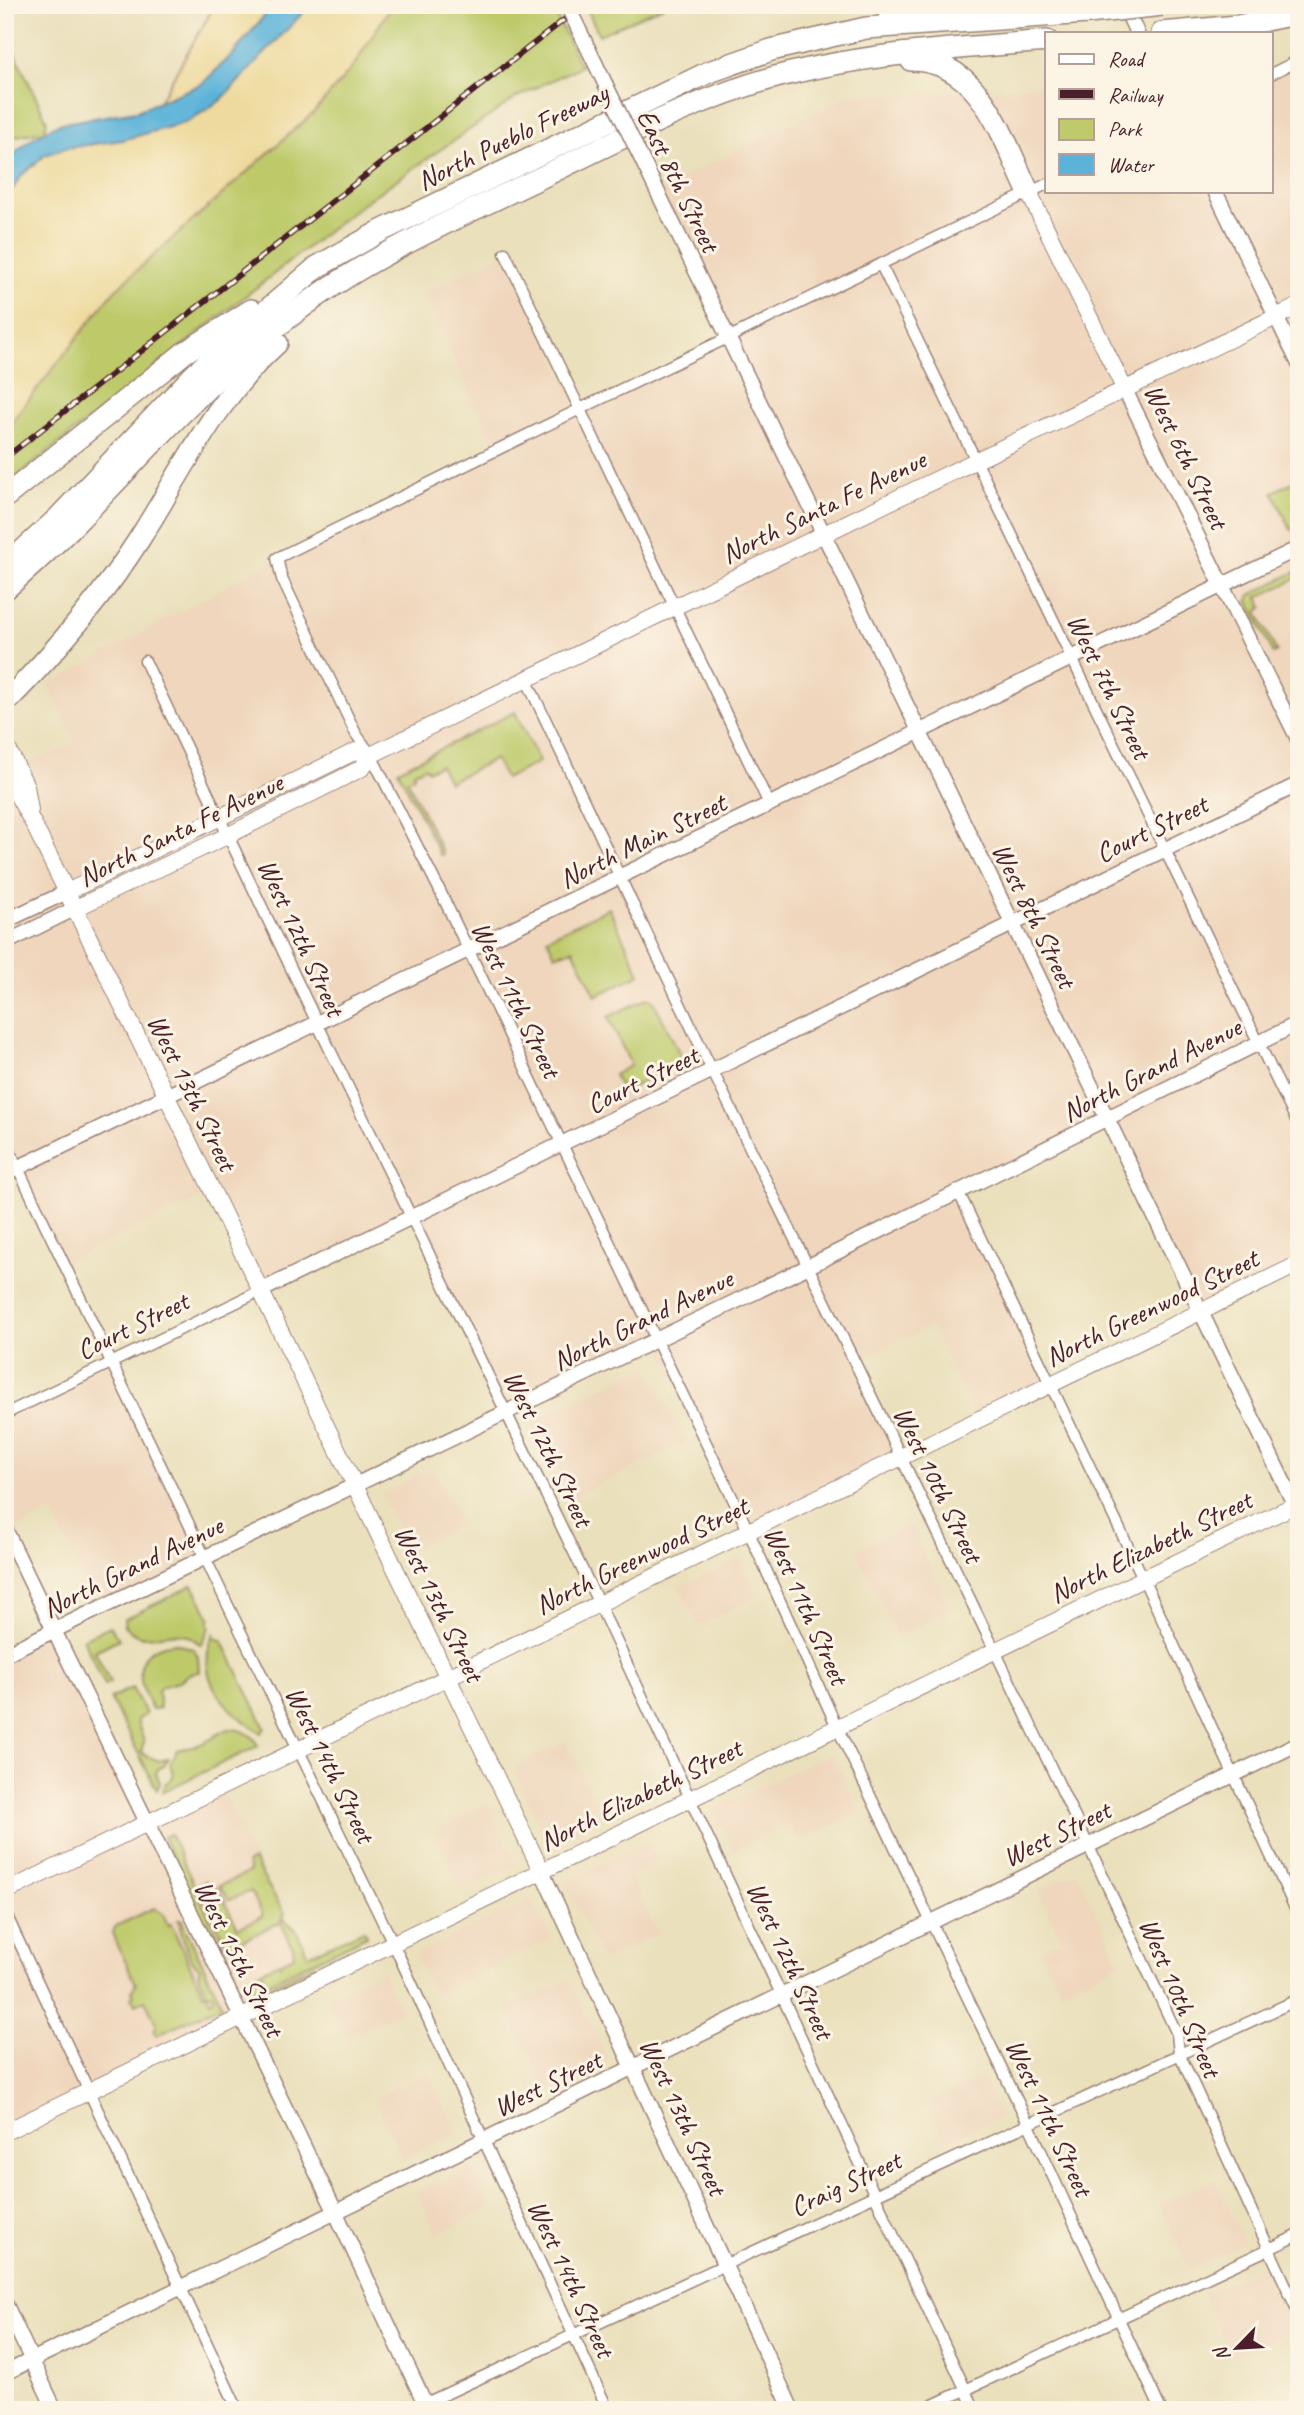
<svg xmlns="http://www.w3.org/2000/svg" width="1304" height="2415" font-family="Caveat,sans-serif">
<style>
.built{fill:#efd6bc}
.green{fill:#beca6b;stroke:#84744b;stroke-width:2}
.sand{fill:#eeda9e;stroke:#9c7c64;stroke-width:2}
.water{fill:#5cb3d9;stroke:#536982;stroke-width:2}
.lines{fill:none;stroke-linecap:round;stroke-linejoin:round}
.minor-casing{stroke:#9a8074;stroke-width:13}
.tertiary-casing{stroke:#9a8074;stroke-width:17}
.secondary-casing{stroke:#9a8074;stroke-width:18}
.motorway-casing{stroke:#9a8074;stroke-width:24}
.minor{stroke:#fff;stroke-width:10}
.tertiary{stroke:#fff;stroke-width:14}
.secondary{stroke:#fff;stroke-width:16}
.motorway{stroke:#fff;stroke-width:21}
.rail-casing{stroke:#4a1f2b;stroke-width:6}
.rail{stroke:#fcf5e5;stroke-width:3.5;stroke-dasharray:10;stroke-linecap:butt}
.tertiary-bridge-casing{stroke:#9a8074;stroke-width:17;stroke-linecap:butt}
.motorway-bridge-casing{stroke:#9a8074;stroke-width:24;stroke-linecap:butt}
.tertiary-bridge{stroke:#fff;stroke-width:14}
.motorway-bridge{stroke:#fff;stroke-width:21}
.labels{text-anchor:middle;stroke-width:6;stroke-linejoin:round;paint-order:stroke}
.street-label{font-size:28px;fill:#4a1f2b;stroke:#fcf5e5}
</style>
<rect width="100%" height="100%" fill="#fcf5e5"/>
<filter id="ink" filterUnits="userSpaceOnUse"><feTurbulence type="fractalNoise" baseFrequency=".0143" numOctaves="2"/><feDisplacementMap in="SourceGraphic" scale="14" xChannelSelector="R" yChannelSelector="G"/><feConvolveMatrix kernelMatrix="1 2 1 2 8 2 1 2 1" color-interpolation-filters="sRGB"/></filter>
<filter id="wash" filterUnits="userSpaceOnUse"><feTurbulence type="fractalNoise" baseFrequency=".00686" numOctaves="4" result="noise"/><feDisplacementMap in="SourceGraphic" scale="28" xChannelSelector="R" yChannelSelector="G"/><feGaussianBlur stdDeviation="1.57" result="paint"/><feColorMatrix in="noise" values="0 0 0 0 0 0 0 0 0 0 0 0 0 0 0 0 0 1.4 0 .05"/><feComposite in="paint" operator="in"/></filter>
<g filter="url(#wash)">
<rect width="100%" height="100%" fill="#eae0bc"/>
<g class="built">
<polygon points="1299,60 1299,1264 1201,1312 1107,1119 959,1191 1052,1385 977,1421 931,1326 855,1362 900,1458 749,1532 656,1340 506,1411 413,1217 260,1291 213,1192 64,1263 5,1142 5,774 74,743 48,685 277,558 497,449 422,293 505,253 579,408 728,337 657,190 851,94 977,92 1047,84 1047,191 1271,191 1271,74"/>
<polygon points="111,1362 205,1558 106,1605 98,1589 90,1592 52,1512 8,1533 5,1529 5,1414"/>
<polygon points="648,1365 686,1443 569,1499 531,1421"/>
<polygon points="434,1467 462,1525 409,1550 382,1497 383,1493"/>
<polygon points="910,1524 952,1610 897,1637 856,1550"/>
<polygon points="740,1558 759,1596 698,1626 679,1587"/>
<polygon points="54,1631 148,1822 221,1788 313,1984 5,2132 5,1654"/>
<polygon points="567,1741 604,1819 549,1845 512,1767"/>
<polygon points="832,1753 860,1813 798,1842 789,1824 734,1850 714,1808"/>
<polygon points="488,1803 517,1864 462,1890 436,1835 438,1828"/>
<polygon points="648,1841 658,1861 630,1875 658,1934 603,1961 564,1882"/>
<polygon points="1077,1872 1120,1963 1060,1991 1040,1950 1062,1940 1038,1890"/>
<polygon points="532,1899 551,1939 434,1994 415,1954"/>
<polygon points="382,1971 401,2011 346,2036 327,1997"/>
<polygon points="569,1979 608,2059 545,2089 507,2008"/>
<polygon points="429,2072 458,2133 402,2159 374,2098"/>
<polygon points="983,2077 1002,2116 946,2142 927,2103"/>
<polygon points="472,2167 491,2208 436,2234 417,2192"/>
<polygon points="1215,2179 1245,2243 1189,2270 1159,2205"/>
<polygon points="1263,2266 1292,2331 1232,2358 1202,2294"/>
</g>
<g class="green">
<polygon points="390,5 551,5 581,66 517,97 366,201 5,486 5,430 114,291 314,112 352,68 387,13"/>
<polygon points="585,5 666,5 599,35"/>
<polygon points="10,43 47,121 45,131 5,138 5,46"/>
<polygon points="1299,479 1299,527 1291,530 1273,492"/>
<polygon points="1295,572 1298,578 1258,597 1263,607 1257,612 1277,652 1273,654 1248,601 1250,595"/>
<polygon points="515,712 539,762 505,779 495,759 449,782 440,765 429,770 425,767 414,772 414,776 407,780 443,854 440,855 398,770"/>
<polygon points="609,908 640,974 596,996 573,949 555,955 547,938"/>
<polygon points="648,998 653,1000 684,1062 622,1092 614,1075 631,1065 608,1017"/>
<path d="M193 1585 210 1618 208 1622 210 1627 201 1645C195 1640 189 1635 182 1634 158 1630 144 1648 124 1625L125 1619Z"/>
<polygon points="110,1626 119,1639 95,1651 110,1682 105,1685 83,1639"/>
<path d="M214 1634 216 1639 222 1640 265 1728 261 1733C226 1710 193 1679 214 1634Z"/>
<path d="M175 1643 194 1649 198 1657 199 1672C188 1672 187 1677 179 1681 160 1691 155 1678 160 1708L152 1710C136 1679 131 1648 175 1643Z"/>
<polygon points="132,1688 146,1714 137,1720 144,1742 141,1752 146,1756 160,1761 168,1758 164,1766 158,1769 156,1773 160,1783 157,1790 110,1698"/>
<path d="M232 1729C244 1730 253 1734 258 1746L162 1792 165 1784 172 1779 173 1774 170 1764 177 1750C188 1748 200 1746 211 1739 219 1734 222 1730 232 1729Z"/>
<polygon points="170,1834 234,1970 226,1971 163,1837"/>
<polygon points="253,1860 285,1914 279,1924 274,1925 228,1948 198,1885 206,1881 211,1890 216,1887 226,1902 225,1903 238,1928 263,1916 251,1891 229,1900 219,1886 250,1872 247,1863"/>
<path d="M154 1908 163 1914 168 1925 171 1924 203 1994 206 1993 210 2001 213 1998 212 1994 206 1993 199 1976 200 1969C184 1955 185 1939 178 1920L181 1919 222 2005 156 2035 154 2031 157 2024 145 2000 135 2004 131 1997 134 1995 132 1991 136 1984 112 1933 116 1926Z"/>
<polygon points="284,1919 296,1930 308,1955 364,1930 367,1936 248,1993 243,1980 261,1971 263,1973 263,1970 279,1963 280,1965 281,1962 294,1956 293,1947 282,1925"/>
<polygon points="315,1965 317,1970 248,2003 241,2000"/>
</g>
<g class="sand">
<polygon points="215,5 273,5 234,53 202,84 159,102"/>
<polygon points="310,5 390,5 387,13 352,68 314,112 114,291 5,430 5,201 21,176 45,155 65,148 122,140 187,122 221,100"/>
</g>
<polygon class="water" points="273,5 310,5 221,100 187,122 122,140 65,148 45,155 21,176 5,201 5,168 18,150 33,138 58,124 137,111 202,84 234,53"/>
</g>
<g filter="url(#ink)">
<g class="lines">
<defs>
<g id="minor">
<polyline points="1271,74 1299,60"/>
<polyline points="1047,184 580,409 277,558 282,579 356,734 371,755 438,887 747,1528 837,1727 1029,2125 1161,2410"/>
<polyline points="505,253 770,806"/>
<polyline points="881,265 1299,1126"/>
<polyline points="145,661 318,1025 599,1604 975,2410"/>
<path d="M526 679C589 810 650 943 714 1074 870 1394 1027 1712 1177 2034L1179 2053 1299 2314"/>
<polyline points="5,1141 234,1618 394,1945 608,2410"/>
<polyline points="958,1191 1143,1578 1299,1917"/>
<polyline points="5,1414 260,1291"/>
<polyline points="5,1912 238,2410"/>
<polyline points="411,2410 1299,1999"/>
<polyline points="922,2410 1299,2235"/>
</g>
<g id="tertiary">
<polyline points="1124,5 1137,33"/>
<polyline points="645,166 1299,1514"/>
<polyline points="1215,191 1299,364"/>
<polyline points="1125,390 1299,741"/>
<polyline points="5,921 67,892"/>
<polyline points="5,943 74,909"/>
<polyline points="5,1174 1299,548"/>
<polyline points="260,1291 1299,784"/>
<polyline points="5,1529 336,2213 428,2410"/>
<polyline points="5,1654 809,1266 1299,1023"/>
<polyline points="542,1872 792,2410"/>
<polyline points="5,2303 55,2410"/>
<polyline points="5,2373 1299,1743"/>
</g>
<g id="secondary">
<polyline points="1029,193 1125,390"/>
<polyline points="5,743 26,786 30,810"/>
<polyline points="5,773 33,823 167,1097 542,1872"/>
<polyline points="67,892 356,751 371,755"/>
<polyline points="74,909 229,835 362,768 371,755 902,496 1299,306"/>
<polyline points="5,1892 1299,1264"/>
<polyline points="5,2132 1299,1503"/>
</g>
<g id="motorway">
<polyline points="889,19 927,5"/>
<polyline points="1162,33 1238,26 1299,13"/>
<path d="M911 60C982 60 1003 140 1029 193"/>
<polyline points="5,497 184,353 251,310"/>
<polyline points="5,567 58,518 193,376 225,346 317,267 381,231 709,72 771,50 866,28 1088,13"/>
<path d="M5 589C95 513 167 418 258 342 295 311 335 282 377 259 432 228 490 202 546 175 624 137 703 95 787 74 873 53 959 48 1047 41"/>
<path d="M5 703C55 652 102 598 140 538 183 470 216 398 277 343"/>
</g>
</defs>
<use href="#minor" class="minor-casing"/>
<use href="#tertiary" class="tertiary-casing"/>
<use href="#secondary" class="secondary-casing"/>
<use href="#motorway" class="motorway-casing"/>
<use href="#minor" class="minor"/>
<use href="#tertiary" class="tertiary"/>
<use href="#secondary" class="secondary"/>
<use href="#motorway" class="motorway"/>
<defs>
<polyline id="rail" points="5,458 583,5"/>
</defs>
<use href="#rail" class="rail-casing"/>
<use href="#rail" class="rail"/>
<defs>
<polyline id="tertiary-bridge" points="567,5 645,166"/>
<polyline id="motorway-bridge" points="1088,13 1162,5"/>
</defs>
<use href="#tertiary-bridge" class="tertiary-bridge-casing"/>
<use href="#motorway-bridge" class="motorway-bridge-casing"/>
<use href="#tertiary-bridge" class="tertiary-bridge"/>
<use href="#motorway-bridge" class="motorway-bridge"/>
</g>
</g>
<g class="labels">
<g class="street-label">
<text transform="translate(512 136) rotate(-26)" y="10">North Pueblo Freeway</text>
<text transform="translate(679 180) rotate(64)" y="10">East 8th Street</text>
<text transform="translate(1187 456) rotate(64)" y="10">West 6th Street</text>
<text transform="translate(823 506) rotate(-26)" y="10">North Santa Fe Avenue</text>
<text transform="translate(1110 686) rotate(64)" y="10">West 7th Street</text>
<text transform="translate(1151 828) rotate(-26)" y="10">Court Street</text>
<text transform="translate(180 829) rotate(-26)" y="10">North Santa Fe Avenue</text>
<text transform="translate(642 840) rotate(-26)" y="10">North Main Street</text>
<text transform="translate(1035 915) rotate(64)" y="10">West 8th Street</text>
<text transform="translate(302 937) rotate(65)" y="10">West 12th Street</text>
<text transform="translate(517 999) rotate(64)" y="10">West 11th Street</text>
<text transform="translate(1151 1069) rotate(-27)" y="10">North Grand Avenue</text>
<text transform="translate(642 1079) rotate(-26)" y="10">Court Street</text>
<text transform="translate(193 1092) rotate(64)" y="10">West 13th Street</text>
<text transform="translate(1151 1307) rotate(-26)" y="10">North Greenwood Street</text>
<text transform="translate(642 1319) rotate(-26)" y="10">North Grand Avenue</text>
<text transform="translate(132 1325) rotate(-26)" y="10">Court Street</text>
<text transform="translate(549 1448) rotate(64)" y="10">West 12th Street</text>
<text transform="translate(939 1484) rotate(64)" y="10">West 10th Street</text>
<text transform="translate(1150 1546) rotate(-26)" y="10">North Elizabeth Street</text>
<text transform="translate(641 1555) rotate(-26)" y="10">North Greenwood Street</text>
<text transform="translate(132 1566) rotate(-26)" y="10">North Grand Avenue</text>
<text transform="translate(440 1603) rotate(64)" y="10">West 13th Street</text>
<text transform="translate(807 1605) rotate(66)" y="10">West 11th Street</text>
<text transform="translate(331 1764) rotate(64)" y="10">West 14th Street</text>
<text transform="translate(640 1794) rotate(-26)" y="10">North Elizabeth Street</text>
<text transform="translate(1056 1833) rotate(-26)" y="10">West Street</text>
<text transform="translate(240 1958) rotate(64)" y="10">West 15th Street</text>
<text transform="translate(791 1960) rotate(65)" y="10">West 12th Street</text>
<text transform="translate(1181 1997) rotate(67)" y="10">West 10th Street</text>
<text transform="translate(547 2083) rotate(-26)" y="10">West Street</text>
<text transform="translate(684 2116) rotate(65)" y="10">West 13th Street</text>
<text transform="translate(1050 2117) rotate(65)" y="10">West 11th Street</text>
<text transform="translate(845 2183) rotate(-25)" y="10">Craig Street</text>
<text transform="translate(572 2278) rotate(65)" y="10">West 14th Street</text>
</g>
</g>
<rect width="1304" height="2415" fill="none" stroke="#fcf5e5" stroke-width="28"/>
<rect x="1045" y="32" width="228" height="161" fill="#fcf5e5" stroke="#b59f9b" stroke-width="2"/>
<rect x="1059" y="54" width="35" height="10" fill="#ffffff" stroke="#b59f9b" stroke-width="2"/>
<text x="1108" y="66" font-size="21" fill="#4a1f2b">Road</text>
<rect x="1059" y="89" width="35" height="10" fill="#4a1f2b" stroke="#b59f9b" stroke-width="2"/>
<text x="1108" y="102" font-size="21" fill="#4a1f2b">Railway</text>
<rect x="1059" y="119" width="35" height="21" fill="#beca6b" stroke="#b59f9b" stroke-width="2"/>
<text x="1108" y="136" font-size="21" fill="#4a1f2b">Park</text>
<rect x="1059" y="154" width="35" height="21" fill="#5cb3d9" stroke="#b59f9b" stroke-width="2"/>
<text x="1108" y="172" font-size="21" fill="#4a1f2b">Water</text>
<g transform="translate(1237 2348) rotate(245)" stroke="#fcf5e5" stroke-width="5" paint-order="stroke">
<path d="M0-5L12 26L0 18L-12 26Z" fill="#4a1f2b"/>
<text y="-10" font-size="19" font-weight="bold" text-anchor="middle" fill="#4a1f2b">N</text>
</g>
</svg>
